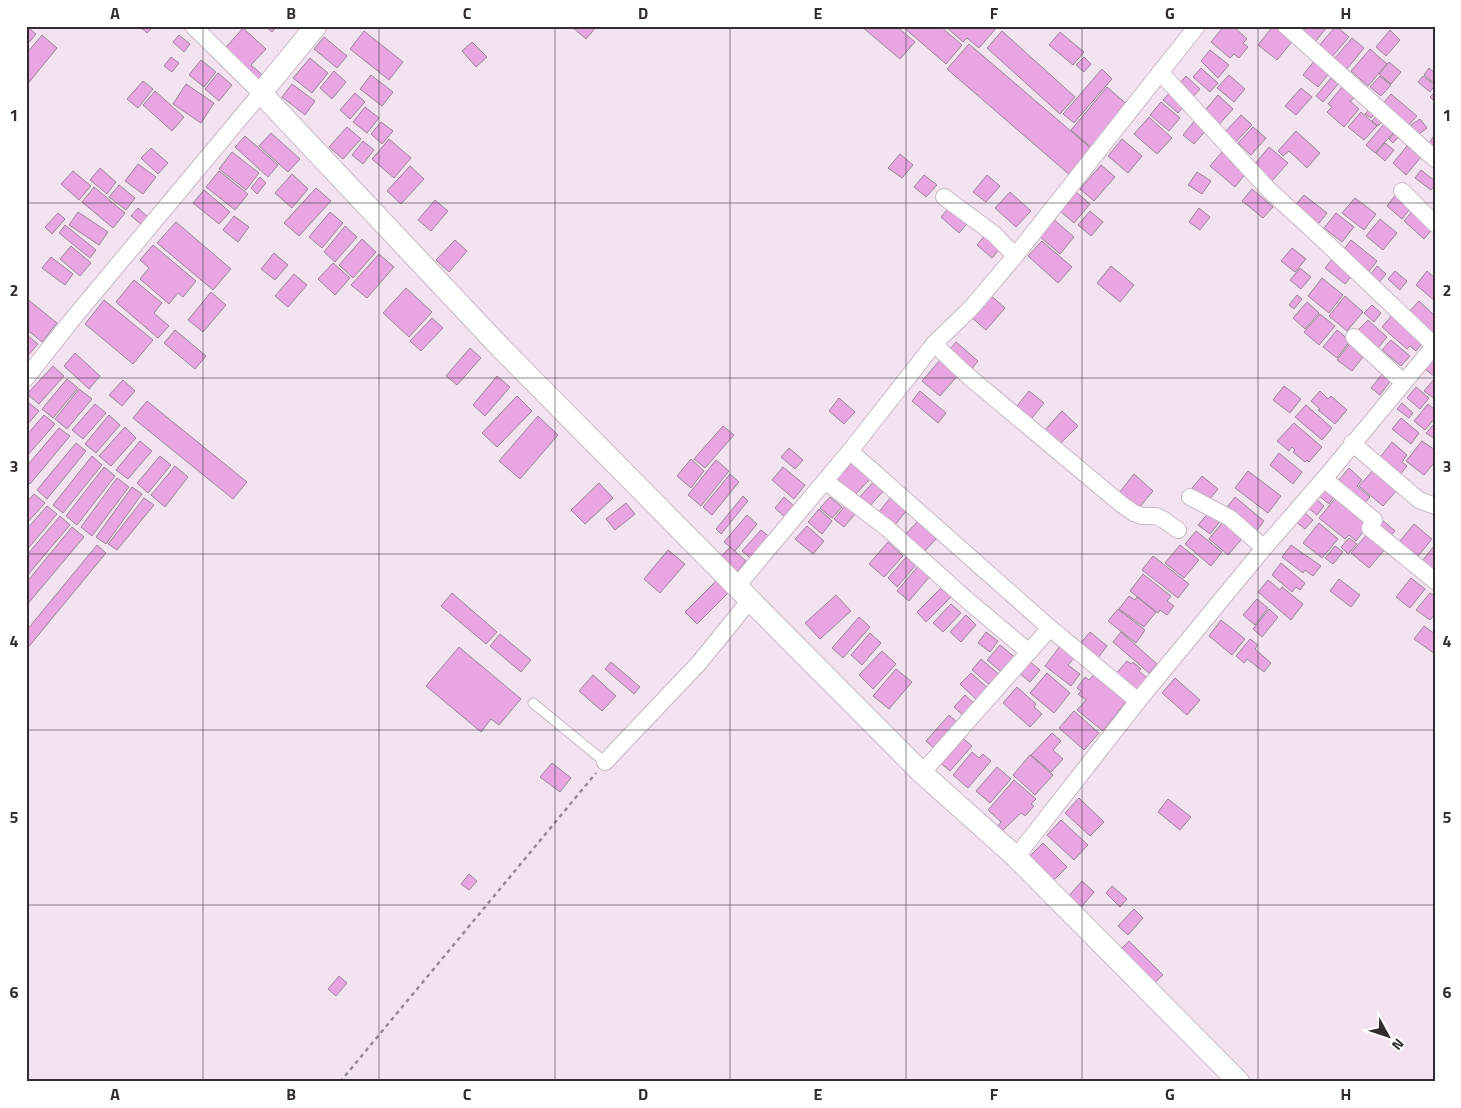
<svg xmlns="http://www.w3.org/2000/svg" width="1461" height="1108" font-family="'Titillium Web',sans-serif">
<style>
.building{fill:#e8a5e1;stroke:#978895}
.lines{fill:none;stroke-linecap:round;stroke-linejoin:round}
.service-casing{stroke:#c7b7c4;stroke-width:11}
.minor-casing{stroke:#c7b7c4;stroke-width:18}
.tertiary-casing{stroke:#c7b7c4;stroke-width:23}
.path{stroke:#958a93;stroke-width:2.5;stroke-dasharray:4 4;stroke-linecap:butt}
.service{stroke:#fff;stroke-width:9}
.minor{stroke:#fff;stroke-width:16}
.tertiary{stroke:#fff;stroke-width:21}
.grid{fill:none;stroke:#322c31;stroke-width:1;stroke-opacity:0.55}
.neatline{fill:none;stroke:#322c31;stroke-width:2}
.grid-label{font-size:16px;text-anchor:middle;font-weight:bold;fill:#322c31}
</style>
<rect width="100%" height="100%" fill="#f3e3f1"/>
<g class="building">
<polygon points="26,26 36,34 26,46"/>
<polygon points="139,26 151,26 152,28 147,33"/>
<polygon points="265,26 277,26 272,32"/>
<polygon points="571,26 597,26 586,39"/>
<polygon points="861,26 896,26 915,42 900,59"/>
<polygon points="902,26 940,26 962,45 946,64"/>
<polygon points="945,26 998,26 979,48 967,38 963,42"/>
<polygon points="1224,26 1233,26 1247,39 1243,43 1248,47 1239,58 1234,54 1230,58 1211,42"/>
<polygon points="1273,26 1280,26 1295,38 1277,60 1258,45"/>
<polygon points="1307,26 1328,26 1315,42 1303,31"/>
<polygon points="1336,26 1349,37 1331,58 1318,47"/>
<polygon points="243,28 266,49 251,65 268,80 258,91 219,55"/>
<polygon points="1390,30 1400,40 1386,56 1376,47"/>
<polygon points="364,31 403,62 389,80 350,49"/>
<polygon points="1002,31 1075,97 1060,114 987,48"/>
<polygon points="1060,32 1084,52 1073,65 1049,45"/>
<polygon points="42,35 57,48 26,86 26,54"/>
<polygon points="179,35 190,44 184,52 173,42"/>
<polygon points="324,37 347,56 337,68 314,49"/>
<polygon points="1352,38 1364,48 1346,70 1334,59"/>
<polygon points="472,42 487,57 476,67 462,51"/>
<polygon points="969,44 1093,150 1071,176 947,69"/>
<polygon points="1370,49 1387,64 1368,86 1351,71"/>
<polygon points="1210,50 1229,65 1218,78 1201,61"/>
<polygon points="171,57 179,63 172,72 164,66"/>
<polygon points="1084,57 1091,64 1084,72 1076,65"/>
<polygon points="310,58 328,73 312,93 293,78"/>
<polygon points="201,60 216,72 204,87 189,75"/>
<polygon points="1315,60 1330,72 1318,87 1303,75"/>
<polygon points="1389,62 1401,72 1391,84 1379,74"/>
<polygon points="1201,68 1218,83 1210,92 1193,77"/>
<polygon points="1429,68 1435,73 1435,84 1424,75"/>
<polygon points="1102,69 1112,79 1074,123 1063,114"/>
<polygon points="334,71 346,82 332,99 320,88"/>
<polygon points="218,73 232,85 219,101 205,89"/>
<polygon points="371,75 393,92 382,106 360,89"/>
<polygon points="1229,75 1245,89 1234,102 1217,88"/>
<polygon points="1186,76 1200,89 1192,98 1178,85"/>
<polygon points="1380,76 1391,85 1381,96 1370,87"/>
<polygon points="1423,76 1435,85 1430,92 1418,82"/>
<polygon points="1331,78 1338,84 1323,102 1316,96"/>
<polygon points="143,81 153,89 138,108 127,99"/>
<polygon points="186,84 214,103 201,123 173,104"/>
<polygon points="292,84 315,101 305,115 282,97"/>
<polygon points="1107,87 1130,107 1093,149 1071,130"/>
<polygon points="1342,87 1354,98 1350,101 1359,109 1344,127 1327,112 1332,107 1328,104"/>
<polygon points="1301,88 1312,97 1296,115 1285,106"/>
<polygon points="155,91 184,117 172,131 143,105"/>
<polygon points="1171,91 1186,104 1178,113 1163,100"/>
<polygon points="1435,92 1435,102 1430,97"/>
<polygon points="355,93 365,102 350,119 340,110"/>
<polygon points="1391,94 1417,116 1405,129 1380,107"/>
<polygon points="1218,95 1233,109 1216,128 1201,115"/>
<polygon points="1161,102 1180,118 1169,131 1150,115"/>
<polygon points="365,107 379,118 367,133 353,122"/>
<polygon points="1372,107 1377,111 1371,118 1365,114"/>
<polygon points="1361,112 1377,126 1364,140 1348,127"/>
<polygon points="1378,114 1384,119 1378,126 1372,121"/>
<polygon points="1241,115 1252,125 1235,143 1224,133"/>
<polygon points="1149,117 1172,138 1157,154 1134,134"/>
<polygon points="1196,119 1207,129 1194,144 1183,135"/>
<polygon points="1420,119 1427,128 1415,137 1408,127"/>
<polygon points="381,122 393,131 382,144 371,134"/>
<polygon points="1384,124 1394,132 1375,153 1366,145"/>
<polygon points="347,127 361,139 343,159 329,147"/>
<polygon points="1253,127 1266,138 1251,155 1238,143"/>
<polygon points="1396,130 1401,134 1393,143 1389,139"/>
<polygon points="1296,131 1320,153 1307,168 1289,151 1283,156 1278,151"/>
<polygon points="271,133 300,159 288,172 259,146"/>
<polygon points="1435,134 1435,150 1428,145"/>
<polygon points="245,136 278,165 268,177 235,147"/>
<polygon points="389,139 411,158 394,178 372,159"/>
<polygon points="1122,139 1142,156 1128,173 1108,156"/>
<polygon points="363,141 374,150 363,164 352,155"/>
<polygon points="1385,143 1394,150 1385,161 1376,153"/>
<polygon points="1407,146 1421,157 1406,175 1393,163"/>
<polygon points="1269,147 1288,163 1271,182 1253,166"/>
<polygon points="151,148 168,163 158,174 141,158"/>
<polygon points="1223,151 1247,172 1235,187 1210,166"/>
<polygon points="232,152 259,173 246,190 219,169"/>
<polygon points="900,154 913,165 902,178 888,168"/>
<polygon points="138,164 156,177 143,194 125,181"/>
<polygon points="1101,165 1115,177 1094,201 1080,189"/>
<polygon points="410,166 424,179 401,204 387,191"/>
<polygon points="100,168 116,182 107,194 90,180"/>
<polygon points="1421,170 1435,181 1435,185 1431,190 1415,178"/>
<polygon points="73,171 91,186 79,200 61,184"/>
<polygon points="219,171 248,194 235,210 206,187"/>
<polygon points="1197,172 1211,181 1202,194 1188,185"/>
<polygon points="292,174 308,189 292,208 275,193"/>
<polygon points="924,175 937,185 926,197 914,187"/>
<polygon points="987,175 1000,186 986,202 973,192"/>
<polygon points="260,177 266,183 257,194 251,188"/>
<polygon points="119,185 135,198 126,210 109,197"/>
<polygon points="94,187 125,213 113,228 82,202"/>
<polygon points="316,188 331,201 299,236 284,223"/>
<polygon points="1252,189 1273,207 1263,218 1242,201"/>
<polygon points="204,190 230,212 219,224 193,203"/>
<polygon points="1010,192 1031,211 1016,227 995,208"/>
<polygon points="1076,192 1090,204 1074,223 1060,211"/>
<polygon points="1397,193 1413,205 1402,219 1387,206"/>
<polygon points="1304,195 1327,213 1316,227 1293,208"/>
<polygon points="1355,198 1376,214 1364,230 1342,213"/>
<polygon points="435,200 448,211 431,231 418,220"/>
<polygon points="952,204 970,220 959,233 941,217"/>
<polygon points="138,208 149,218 142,225 131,216"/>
<polygon points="1199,208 1210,217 1200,230 1189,222"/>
<polygon points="1414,209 1434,227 1424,239 1404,221"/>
<polygon points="1090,211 1103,222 1091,236 1078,225"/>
<polygon points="78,212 108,232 99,245 69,225"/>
<polygon points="330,212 343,223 322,248 309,237"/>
<polygon points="58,213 65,219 52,234 45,227"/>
<polygon points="1336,213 1354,227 1342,242 1324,228"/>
<polygon points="234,216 249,227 238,242 223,230"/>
<polygon points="1053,219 1074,237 1060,254 1039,236"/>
<polygon points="1380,219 1397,233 1383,250 1366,236"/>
<polygon points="176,222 231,269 213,290 157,243"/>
<polygon points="65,225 96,250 90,258 59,233"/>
<polygon points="345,226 357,237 335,262 324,252"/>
<polygon points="987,233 1002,246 992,258 977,245"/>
<polygon points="362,239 376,252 353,278 339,265"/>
<polygon points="455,240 467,251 449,272 436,260"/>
<polygon points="1351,240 1377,261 1367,274 1341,253"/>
<polygon points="1042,241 1072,267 1058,283 1028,256"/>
<polygon points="153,245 196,281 183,297 178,293 169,304 140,279 149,268 140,260"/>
<polygon points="71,246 91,263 80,276 60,259"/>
<polygon points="1292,248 1306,259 1295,272 1281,261"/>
<polygon points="274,253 288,265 275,280 261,269"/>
<polygon points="379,254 394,267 367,298 351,285"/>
<polygon points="51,257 73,274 65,285 42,268"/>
<polygon points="1334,257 1354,273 1345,284 1325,268"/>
<polygon points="333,263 350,278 335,295 318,279"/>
<polygon points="1111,266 1134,285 1120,302 1097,283"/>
<polygon points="1377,266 1386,274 1376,286 1367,279"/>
<polygon points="1300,268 1311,277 1301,289 1290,280"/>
<polygon points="1395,271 1407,281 1400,290 1388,279"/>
<polygon points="1427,271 1435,278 1435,301 1416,285"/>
<polygon points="294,274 307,285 288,307 275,296"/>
<polygon points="1322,278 1343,295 1329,313 1308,296"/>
<polygon points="134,280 162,303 154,313 169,326 158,338 116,302"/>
<polygon points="406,288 432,312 409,337 383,313"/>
<polygon points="211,292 226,305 203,332 188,320"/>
<polygon points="989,294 1005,308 986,330 970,316"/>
<polygon points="1297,295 1302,299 1294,309 1289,305"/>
<polygon points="1345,296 1363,312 1347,331 1329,316"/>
<polygon points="26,298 57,323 42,342 26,329"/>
<polygon points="104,300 153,340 133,364 85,324"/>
<polygon points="1419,301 1435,316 1435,329 1428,336 1406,315"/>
<polygon points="1307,302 1319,313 1305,329 1293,318"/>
<polygon points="1372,305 1381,313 1374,322 1364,313"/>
<polygon points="1320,314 1335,326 1319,345 1304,332"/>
<polygon points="1393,314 1424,341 1416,351 1410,346 1407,349 1382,327"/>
<polygon points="432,318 443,328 421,351 410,341"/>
<polygon points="1368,320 1387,337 1378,348 1358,330"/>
<polygon points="175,330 206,356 195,369 164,343"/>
<polygon points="1337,330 1350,341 1337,358 1323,347"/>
<polygon points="26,334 38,344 26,358"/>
<polygon points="1391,340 1410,356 1401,366 1382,350"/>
<polygon points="956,342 978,361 969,372 946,354"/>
<polygon points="1351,342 1366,353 1352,371 1337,360"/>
<polygon points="470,348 481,358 457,385 446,376"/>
<polygon points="75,353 100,376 89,389 64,366"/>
<polygon points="1435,358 1435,376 1434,376 1425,369"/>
<polygon points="941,359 959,374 940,396 922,381"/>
<polygon points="53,366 64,376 39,404 27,394"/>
<polygon points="1383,373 1391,380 1380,395 1371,388"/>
<polygon points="497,376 510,387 485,416 473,405"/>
<polygon points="1435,378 1435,399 1424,391"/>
<polygon points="67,379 78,388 53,418 42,409"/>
<polygon points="123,380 135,391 122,406 109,395"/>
<polygon points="1284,386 1301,399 1290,413 1273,400"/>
<polygon points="1416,387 1429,398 1420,409 1407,398"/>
<polygon points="79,389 92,399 67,429 55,419"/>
<polygon points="920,391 946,413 938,423 912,401"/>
<polygon points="1029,391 1044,403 1028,423 1013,411"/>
<polygon points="1320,391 1328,399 1331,396 1347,410 1335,424 1318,410 1320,409 1311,401"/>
<polygon points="517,396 532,411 497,447 482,433"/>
<polygon points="839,398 855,412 844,424 829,411"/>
<polygon points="147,401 247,482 233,499 133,418"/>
<polygon points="29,403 39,411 26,426 26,407"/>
<polygon points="1402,403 1413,413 1409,418 1397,409"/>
<polygon points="95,404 106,413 83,439 72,430"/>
<polygon points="1428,404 1435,410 1435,418 1425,430 1414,421"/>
<polygon points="1306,405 1332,428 1322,440 1295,417"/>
<polygon points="1062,411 1078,426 1059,445 1044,431"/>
<polygon points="44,415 55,424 26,457 26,436"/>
<polygon points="109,415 120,425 96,453 85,444"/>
<polygon points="538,416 558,435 520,479 499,461"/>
<polygon points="1401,418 1419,433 1411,444 1392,429"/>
<polygon points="1294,423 1322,447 1309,462 1307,460 1305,462 1293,452 1295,450 1292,447 1289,451 1277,441"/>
<polygon points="1435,423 1435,439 1426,433"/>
<polygon points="723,426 734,435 705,468 694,459"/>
<polygon points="125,427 136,438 111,466 99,456"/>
<polygon points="59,428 70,436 30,484 26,480 26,467"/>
<polygon points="140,441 152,451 128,479 116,470"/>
<polygon points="1422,441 1435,450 1435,462 1424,475 1406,461"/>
<polygon points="1392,442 1407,455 1402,462 1407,466 1399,476 1378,460"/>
<polygon points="76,443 86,451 47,499 37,490"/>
<polygon points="789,448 803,460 795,469 781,457"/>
<polygon points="1279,453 1302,472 1293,484 1270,465"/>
<polygon points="92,456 102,465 63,513 53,505"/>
<polygon points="160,456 171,465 148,493 137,483"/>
<polygon points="691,459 704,471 691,488 677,476"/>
<polygon points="716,460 729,471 701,506 688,495"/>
<polygon points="852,463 870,479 855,495 837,479"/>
<polygon points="175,466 188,477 165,507 151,495"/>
<polygon points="104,467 115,476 77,525 66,516"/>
<polygon points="783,467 805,485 794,499 772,480"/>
<polygon points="1349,468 1362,480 1357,486 1370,497 1360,508 1334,486"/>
<polygon points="1375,468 1398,489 1383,506 1359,486"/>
<polygon points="1248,471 1281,496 1268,513 1235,488"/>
<polygon points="730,474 739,482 712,515 703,507"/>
<polygon points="1134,474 1153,491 1138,509 1119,493"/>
<polygon points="1202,476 1218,489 1208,501 1192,488"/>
<polygon points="117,478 129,487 92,536 81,527"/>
<polygon points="875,480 885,489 868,508 858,499"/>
<polygon points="599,483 613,498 585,524 571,510"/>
<polygon points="132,487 142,494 106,544 96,537"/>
<polygon points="1326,488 1335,495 1329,504 1319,496"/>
<polygon points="34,494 45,503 26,524 26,503"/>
<polygon points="1338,495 1371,521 1356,541 1349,535 1345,539 1319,518"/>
<polygon points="743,496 748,501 721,534 716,529"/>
<polygon points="784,497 795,507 786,518 775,508"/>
<polygon points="830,497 842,507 832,518 820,508"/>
<polygon points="891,497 907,510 894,526 878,513"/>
<polygon points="1235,497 1264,521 1254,534 1225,510"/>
<polygon points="144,498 154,505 117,550 108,544"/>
<polygon points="1315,498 1324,506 1317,515 1307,507"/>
<polygon points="626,503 635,514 615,530 606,519"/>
<polygon points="47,506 57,514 26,551 26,530"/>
<polygon points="845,506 855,514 844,527 834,519"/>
<polygon points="819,509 832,521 822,534 808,522"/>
<polygon points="1211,510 1222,519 1210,534 1198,525"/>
<polygon points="1303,511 1313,520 1305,529 1295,521"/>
<polygon points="747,515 757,524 735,551 724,542"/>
<polygon points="60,516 70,525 26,577 26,556"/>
<polygon points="1225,519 1245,535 1228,555 1209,539"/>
<polygon points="1381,519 1395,531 1387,540 1373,528"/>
<polygon points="918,521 936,539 921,555 903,537"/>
<polygon points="1319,523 1338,539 1322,558 1303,543"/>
<polygon points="1414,524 1432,539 1414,561 1396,546"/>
<polygon points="807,526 824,541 813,554 795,539"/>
<polygon points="72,527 84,537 26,606 26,583"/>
<polygon points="761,530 772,539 754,561 742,551"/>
<polygon points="1196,531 1222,552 1211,566 1185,544"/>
<polygon points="1368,533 1386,548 1369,568 1351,553"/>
<polygon points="1349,538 1357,544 1348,554 1341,547"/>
<polygon points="888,542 903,556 884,577 869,564"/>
<polygon points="97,545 106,553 26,650 26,631"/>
<polygon points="1180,545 1199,560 1184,578 1165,563"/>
<polygon points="1291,545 1321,566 1313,576 1305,570 1303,573 1282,557"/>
<polygon points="1335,546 1343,552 1333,564 1325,558"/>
<polygon points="1434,546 1435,547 1435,575 1419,565"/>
<polygon points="730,547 746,561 735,574 718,560"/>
<polygon points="668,550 685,564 660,593 644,579"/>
<polygon points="907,556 917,564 897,587 888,578"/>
<polygon points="1153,556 1189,584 1178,598 1142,570"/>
<polygon points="1281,563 1305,583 1300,590 1296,587 1292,592 1272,575"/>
<polygon points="919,565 931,575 909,601 897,591"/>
<polygon points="1143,574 1171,596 1167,601 1174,606 1167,615 1160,610 1158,613 1130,591"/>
<polygon points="1411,578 1425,589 1410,608 1396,597"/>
<polygon points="1339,579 1360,595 1351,607 1330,591"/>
<polygon points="1268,580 1280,590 1282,587 1303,604 1291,620 1258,592"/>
<polygon points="716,581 728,593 697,624 685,612"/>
<polygon points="943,586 952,596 926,622 917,612"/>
<polygon points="452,593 497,632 486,644 441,606"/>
<polygon points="1430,593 1435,596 1435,614 1430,620 1416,610"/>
<polygon points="836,595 851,611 820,639 805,623"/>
<polygon points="1129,596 1135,600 1137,597 1156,612 1144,627 1119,609"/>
<polygon points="1257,599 1268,608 1255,625 1243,615"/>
<polygon points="951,604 961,613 943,632 933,623"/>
<polygon points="1118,609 1145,630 1136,643 1108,621"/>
<polygon points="1269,609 1278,617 1262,637 1253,629"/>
<polygon points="966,615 976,625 961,642 950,632"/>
<polygon points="859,617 870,627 843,658 832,648"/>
<polygon points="1221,620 1245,639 1232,655 1209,636"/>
<polygon points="1424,626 1435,634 1435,654 1414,639"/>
<polygon points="986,632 998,641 990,652 978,643"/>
<polygon points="1090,632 1107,646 1097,659 1079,645"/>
<polygon points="1121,632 1157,664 1149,673 1113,642"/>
<polygon points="870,633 881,643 862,665 851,655"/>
<polygon points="500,634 531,660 521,672 490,646"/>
<polygon points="1250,639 1258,645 1255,649 1271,663 1264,672 1247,659 1244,663 1236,656"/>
<polygon points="1000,645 1018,660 1005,675 987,660"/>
<polygon points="1060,646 1074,658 1068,665 1080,674 1071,686 1045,666"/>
<polygon points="459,647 521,699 499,725 491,719 481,732 426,686"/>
<polygon points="882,651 896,664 873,689 859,675"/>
<polygon points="981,659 1001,676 991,686 972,670"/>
<polygon points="1029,661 1040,670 1030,682 1019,673"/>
<polygon points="1127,661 1131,664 1133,662 1141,669 1139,671 1147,678 1134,693 1114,676"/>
<polygon points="611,662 640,687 634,694 605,669"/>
<polygon points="896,669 912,682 889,709 873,696"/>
<polygon points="971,673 991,691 980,703 960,684"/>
<polygon points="1047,673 1070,693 1054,713 1030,693"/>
<polygon points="1095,673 1128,699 1103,731 1077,710 1086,700 1078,694 1081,691 1077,688 1085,677 1089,680"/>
<polygon points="593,675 616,696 602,711 579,691"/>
<polygon points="1175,678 1200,700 1187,715 1162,693"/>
<polygon points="1017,687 1036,704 1034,707 1042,714 1030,727 1003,703"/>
<polygon points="965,695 977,706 966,718 954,707"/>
<polygon points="1074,711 1099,733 1084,750 1059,728"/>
<polygon points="949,715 959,724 936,750 926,741"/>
<polygon points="1052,733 1061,741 1053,750 1063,759 1051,772 1031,755"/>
<polygon points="960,736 972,746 950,771 938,761"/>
<polygon points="972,752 979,758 983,754 991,761 968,788 953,775"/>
<polygon points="1030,755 1053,775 1035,795 1013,775"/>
<polygon points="552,763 571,778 560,792 540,777"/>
<polygon points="997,767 1011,779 990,803 976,791"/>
<polygon points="1014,780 1036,799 1031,804 1034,806 1025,816 1021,813 1003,830 998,826 1001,822 988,810"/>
<polygon points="1079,798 1104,822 1090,836 1065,813"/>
<polygon points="1168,799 1191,817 1180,830 1158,812"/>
<polygon points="1061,820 1088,845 1074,860 1047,835"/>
<polygon points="1043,843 1067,867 1051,883 1027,859"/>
<polygon points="469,874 477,881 469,890 461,884"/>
<polygon points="1082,881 1094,892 1079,910 1066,899"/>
<polygon points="1112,886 1127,899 1120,907 1106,893"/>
<polygon points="1134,909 1143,918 1128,935 1118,926"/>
<polygon points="1129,941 1163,975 1151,986 1118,952"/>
<polygon points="339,976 347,983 336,996 328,989"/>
</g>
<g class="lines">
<defs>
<polyline id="service" points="533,703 605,762"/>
<g id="minor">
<polyline points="1286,26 1435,159"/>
<polyline points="1160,72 1269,190 1317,234 1434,345"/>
<polyline points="1402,191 1435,224"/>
<polyline points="944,197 994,234 1015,256"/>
<polyline points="1354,337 1403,382"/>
<polyline points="934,344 968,376 1121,504 1134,513 1142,516 1156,516 1164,520 1178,530"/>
<polyline points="26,378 71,321 261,93 193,26"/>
<polyline points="1352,443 1419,500 1435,506"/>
<polyline points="850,451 1050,628 1138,701"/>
<polyline points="1324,479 1374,520 1370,528 1435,581"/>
<polyline points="825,481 887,528 967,600 1029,652"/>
<polyline points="1190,497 1230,518 1264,548"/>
<polyline points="737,586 850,451 934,344 972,307 1015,256 1197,26"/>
<polyline points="605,762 699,663 750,600"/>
<polyline points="922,773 1050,628"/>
<polyline points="1016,857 1138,701 1264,548 1324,479 1435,345"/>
</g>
<polyline id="tertiary" points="316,26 261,93 501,348 750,600 922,773 1016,857 1239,1082"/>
</defs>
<use href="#service" class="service-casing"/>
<use href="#minor" class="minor-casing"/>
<use href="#tertiary" class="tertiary-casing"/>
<polyline class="path" points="340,1082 596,773"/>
<use href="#service" class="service"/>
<use href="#minor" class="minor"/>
<use href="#tertiary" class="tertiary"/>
</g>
<path class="grid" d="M203 26V1082M379 26V1082M555 26V1082M730 26V1082M906 26V1082M1082 26V1082M1258 26V1082M26 203H1435M26 378H1435M26 554H1435M26 730H1435M26 905H1435"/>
<rect width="1461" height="1108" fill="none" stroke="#ffffff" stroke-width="55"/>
<g transform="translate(1388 1036) rotate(130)" stroke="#ffffff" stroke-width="4" paint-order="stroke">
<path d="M0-4L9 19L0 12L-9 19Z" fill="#322c31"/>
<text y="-8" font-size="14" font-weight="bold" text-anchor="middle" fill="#322c31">N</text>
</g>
<rect x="28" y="28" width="1406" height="1052" class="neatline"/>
<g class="grid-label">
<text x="115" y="19">A</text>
<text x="291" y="19">B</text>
<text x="467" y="19">C</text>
<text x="643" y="19">D</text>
<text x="818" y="19">E</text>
<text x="994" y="19">F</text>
<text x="1170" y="19">G</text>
<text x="1346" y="19">H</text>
<text x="14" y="121">1</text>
<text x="1447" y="121">1</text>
<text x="14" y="296">2</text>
<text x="1447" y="296">2</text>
<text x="14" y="472">3</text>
<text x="1447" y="472">3</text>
<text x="14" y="647">4</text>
<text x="1447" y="647">4</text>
<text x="14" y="823">5</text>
<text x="1447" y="823">5</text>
<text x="14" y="998">6</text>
<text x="1447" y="998">6</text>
<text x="115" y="1100">A</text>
<text x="291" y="1100">B</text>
<text x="467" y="1100">C</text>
<text x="643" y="1100">D</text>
<text x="818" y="1100">E</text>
<text x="994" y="1100">F</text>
<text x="1170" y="1100">G</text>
<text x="1346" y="1100">H</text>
</g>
</svg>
